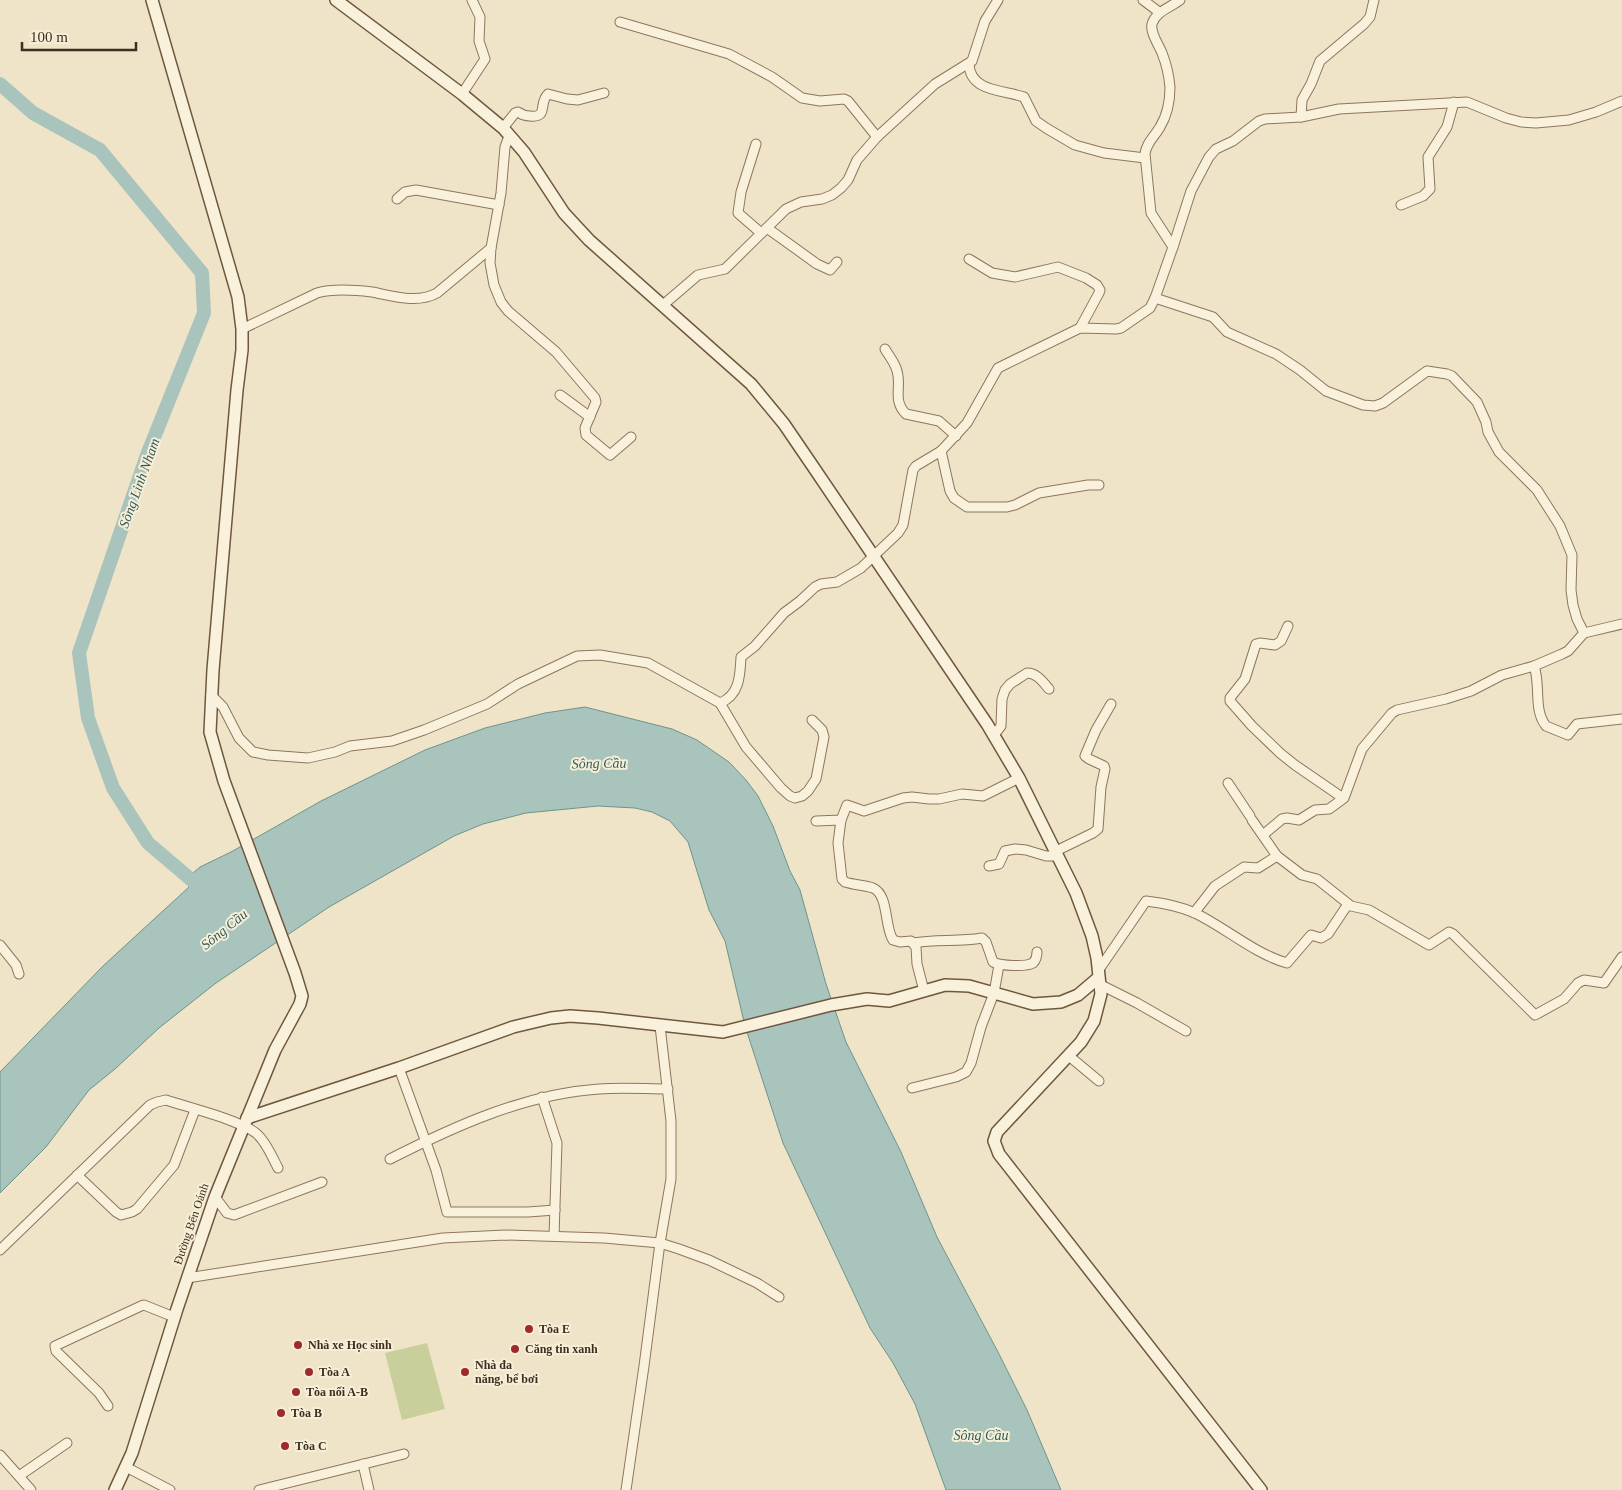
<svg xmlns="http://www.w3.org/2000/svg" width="1622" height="1490" font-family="Georgia,serif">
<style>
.green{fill:#c9cf9b}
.water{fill:#a9c4bc;stroke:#6f938a}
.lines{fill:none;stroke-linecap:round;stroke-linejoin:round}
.river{stroke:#a9c4bc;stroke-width:14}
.street-casing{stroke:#8d765c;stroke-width:11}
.secondary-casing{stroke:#6f573f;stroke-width:14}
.street{stroke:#faf1dc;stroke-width:9}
.secondary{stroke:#faf1dc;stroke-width:11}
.poi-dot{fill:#9e2a2b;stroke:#f7eed8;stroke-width:2}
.labels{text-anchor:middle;stroke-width:4;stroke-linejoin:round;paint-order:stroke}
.street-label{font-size:12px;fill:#3d2e20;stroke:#f7eed8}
.poi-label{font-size:12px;font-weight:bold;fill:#3d2e20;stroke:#f7eed8;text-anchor:start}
.water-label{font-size:14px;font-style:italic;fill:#2f5d5a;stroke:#f7eed8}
</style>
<rect width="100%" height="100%" fill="#f0e4c8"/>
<polygon class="green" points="427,1343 445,1409 402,1420 385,1353"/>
<polygon class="water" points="585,707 672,729 697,740 729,762 746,780 758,796 773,826 790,871 800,890 826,984 846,1042 901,1152 937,1237 998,1352 1027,1410 1061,1490 946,1490 915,1404 893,1363 870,1328 783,1143 745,1026 725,941 709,910 688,842 670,821 652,812 635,808 598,806 526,813 483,824 454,836 329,907 216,983 159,1028 115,1069 89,1090 46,1147 0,1193 0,1072 103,966 189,887 186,879 200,867 231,852 321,801 425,750 485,728 545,713"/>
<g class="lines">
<polyline class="river" points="0,84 33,113 100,150 202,273 204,313 147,455 79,653 88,718 113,788 148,843 201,888"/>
<defs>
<g id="street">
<polyline points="1143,0 1159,12"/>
<polyline points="620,22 729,54 772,77 802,98 820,101 844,99 848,101 877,137"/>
<path d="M969 64C970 92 1004 90 1024 97L1036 121 1046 128 1075 145 1104 153 1145 158"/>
<polyline points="462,94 485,59 479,41 480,17 472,0"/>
<polyline points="1301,117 1302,100 1311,84 1320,61 1364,24 1370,17 1374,0"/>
<path d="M503 128 515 113 518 112C522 115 525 116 530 116 549 118 538 103 548 94L567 99 578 100 604 93"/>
<polyline points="509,136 505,147 501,193 491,248 490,263 494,285 501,302 508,311 556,352 595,398 596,402 585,428 586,435 610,455 631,437"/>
<polyline points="756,144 741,192 738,213 761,233"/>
<polyline points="397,199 405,192 416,190 499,205"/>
<polyline points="1401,205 1423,196 1430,189 1428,157 1447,127 1454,102"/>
<polyline points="767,228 817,264 830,270 837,262"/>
<path d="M1173 247 1151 213 1145 154C1146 143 1155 136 1160 127 1168 114 1170 102 1170 87 1169 76 1166 63 1162 53 1159 45 1150 33 1152 24 1156 11 1170 8 1180 0"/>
<polyline points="969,259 992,273 1015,277 1058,267 1086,278 1097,285 1100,290 1099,293 1080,328"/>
<polyline points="1155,298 1213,317 1227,332 1276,354 1300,370 1326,391 1363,405 1375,406 1383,403 1427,371 1447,374 1452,376 1477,402 1486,422 1488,432 1499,452 1537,490 1560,526 1572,555 1571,590 1573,605 1577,619 1584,633"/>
<polyline points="663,305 698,275 725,269 786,209 801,202 822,199 832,195 841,188 848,180 857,160 877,137 935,84 972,61 985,21 998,0"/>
<path d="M242 329 317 293C334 288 355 290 372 292 393 296 417 304 437 293L491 248"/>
<path d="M885 349C889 356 895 363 897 371 902 387 892 400 906 414L939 421 956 436"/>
<polyline points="560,395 590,417"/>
<polyline points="941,451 950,491 954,498 967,507 1007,507 1015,505 1039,493 1088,485 1099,485"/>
<polyline points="1288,626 1281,641 1275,645 1260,643 1256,644 1245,679 1230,698 1230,701 1252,726 1280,753 1295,765 1343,798"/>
<path d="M1534 666C1541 685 1533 710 1546 726L1568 735 1577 724 1622 719"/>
<polyline points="211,695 223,707 239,738 253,752 268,755 308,758 335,752 350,746 392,741 424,730 487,704 518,684 577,656 600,655 648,663 720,703 746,747 781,788 790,796 795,798 802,796 808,791 816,779 824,737 822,730 812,720"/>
<path d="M720 703C740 695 740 675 741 657L755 646 784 613 800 601 815 587 821 584 837 582 861 568 898 533 903 525 913 470 916 466 941 451 967 423 998 368 1080 328 1116 329 1121 328 1150 308 1155 298 1173 247 1191 191 1209 157 1216 149 1233 141 1259 121 1265 119 1301 117 1339 109 1467 102 1506 118 1521 122 1536 123 1569 120 1596 112 1622 101"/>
<path d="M994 735 1001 726 1002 699 1005 690 1010 684 1027 673C1037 673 1043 682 1049 689"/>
<polyline points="1228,783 1250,816"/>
<path d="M841 820 838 843 842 879 845 882C854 885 864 885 873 888 889 895 884 926 893 940L900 942 911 941 916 947 917 964 924 991"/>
<polyline points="1252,820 1277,856 1302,875 1317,879 1351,906 1369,910 1429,945 1449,932 1453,934 1535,1015 1564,999 1578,983 1584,980 1604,983 1622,957"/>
<polyline points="816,821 841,820 847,805 864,811 903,798 912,797 929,799 939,799 962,794 983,796 1019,778"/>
<polyline points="1263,835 1282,819 1287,818 1299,820 1315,810 1329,809 1344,798 1362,749 1392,713 1397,710 1446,699 1471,691 1502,675 1534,666 1562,654 1568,651 1584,633 1622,624"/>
<polyline points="1056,851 1093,833 1098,829 1101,787 1105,769 1104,766 1089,759 1085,756 1096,730 1111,704"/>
<polyline points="989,866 999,864 1005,851 1015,849 1026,850 1046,856 1058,856"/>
<polyline points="1194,913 1215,886 1244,867 1258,868 1277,856"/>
<path d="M913 943C936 939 959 942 982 938L986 942 993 962C1001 966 1026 967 1033 963 1036 960 1037 955 1037 952"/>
<polyline points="0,945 16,965 19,974"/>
<path d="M1098 971 1146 901C1163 903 1179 906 1195 913 1226 928 1253 953 1287 963L1311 935 1321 938 1328 934 1348 904"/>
<polyline points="1099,984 1137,1003 1186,1031"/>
<polyline points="1069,1056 1099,1081"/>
<polyline points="399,1068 436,1170 447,1212 528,1212 555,1210"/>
<polyline points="912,1088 956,1077 966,1072 971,1063 981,1027 994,993 999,965"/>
<polyline points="542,1097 557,1143 554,1236"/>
<path d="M390 1159C455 1126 525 1094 599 1089 622 1087 645 1089 668 1089"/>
<polyline points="77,1175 116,1212 121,1215 132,1212 137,1209 174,1165 195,1110"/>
<polyline points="215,1197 227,1213 234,1215 322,1182"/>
<path d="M0 1250 150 1105 157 1102 166 1100C187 1107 243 1121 257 1134 267 1143 272 1157 278 1168"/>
<polyline points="187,1278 443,1238 505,1235 604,1238 660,1243 679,1249 709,1260 757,1283 779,1297"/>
<polyline points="108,1406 99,1393 56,1351 55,1346 141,1306 144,1305 174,1317"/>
<polyline points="0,1455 31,1490"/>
<polyline points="363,1464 369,1490"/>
<polyline points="126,1467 170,1490"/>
<polyline points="19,1476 67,1443"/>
<polyline points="259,1490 404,1454"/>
<polyline points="626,1490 644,1366 660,1243 671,1179 671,1121 660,1026"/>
</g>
<g id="secondary">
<polyline points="336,0 462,94 503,128 524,152 564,213 589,240 751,384 784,424 814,468 987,724 1019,778 1076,893 1092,936 1097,958 1101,994 1094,1021 1081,1042 997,1132 994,1141 999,1154 1261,1490"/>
<polyline points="247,1118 399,1068 513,1027 551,1018 570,1016 598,1018 723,1032 831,1005 867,999 889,1001 945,985 969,986 1033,1004 1061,1002 1078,995 1098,978"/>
<polyline points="115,1490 132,1453 177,1309 215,1197 275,1050 300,1004 302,996 295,973 224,781 210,732 213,670 237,390 242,350 242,329 238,297 152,0"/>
</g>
</defs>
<use href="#street" class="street-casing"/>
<use href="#secondary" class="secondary-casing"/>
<use href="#street" class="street"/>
<use href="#secondary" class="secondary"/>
</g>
<g class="poi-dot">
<circle cx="529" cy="1329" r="5"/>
<circle cx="298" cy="1345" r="5"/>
<circle cx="515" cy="1349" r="5"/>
<circle cx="309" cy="1372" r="5"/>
<circle cx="465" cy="1372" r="5"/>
<circle cx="296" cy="1392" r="5"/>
<circle cx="281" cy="1413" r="5"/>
<circle cx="285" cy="1446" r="5"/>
</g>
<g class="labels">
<g class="street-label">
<text transform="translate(191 1224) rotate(-71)" y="4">Đường Bến Oánh</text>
</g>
<g class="poi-label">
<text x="539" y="1333">Tòa E</text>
<text x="308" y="1349">Nhà xe Học sinh</text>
<text x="525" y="1353">Căng tin xanh</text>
<text x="475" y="1369">Nhà đa<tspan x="475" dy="14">năng, bể bơi</tspan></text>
<text x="319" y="1376">Tòa A</text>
<text x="306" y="1396">Tòa nối A-B</text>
<text x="291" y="1417">Tòa B</text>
<text x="295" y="1450">Tòa C</text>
</g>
<g class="water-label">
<text transform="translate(139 483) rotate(-70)" y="5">Sông Linh Nham</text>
<text transform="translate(599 763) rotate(-1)" y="5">Sông Cầu</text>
<text transform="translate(224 929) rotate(-39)" y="5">Sông Cầu</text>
<text x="981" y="1440">Sông Cầu</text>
</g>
</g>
<path d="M22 42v8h114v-8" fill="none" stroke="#3d2e20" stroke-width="2.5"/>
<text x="30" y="42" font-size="15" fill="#3d2e20" stroke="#f7eed8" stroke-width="4" paint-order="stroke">100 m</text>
</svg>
